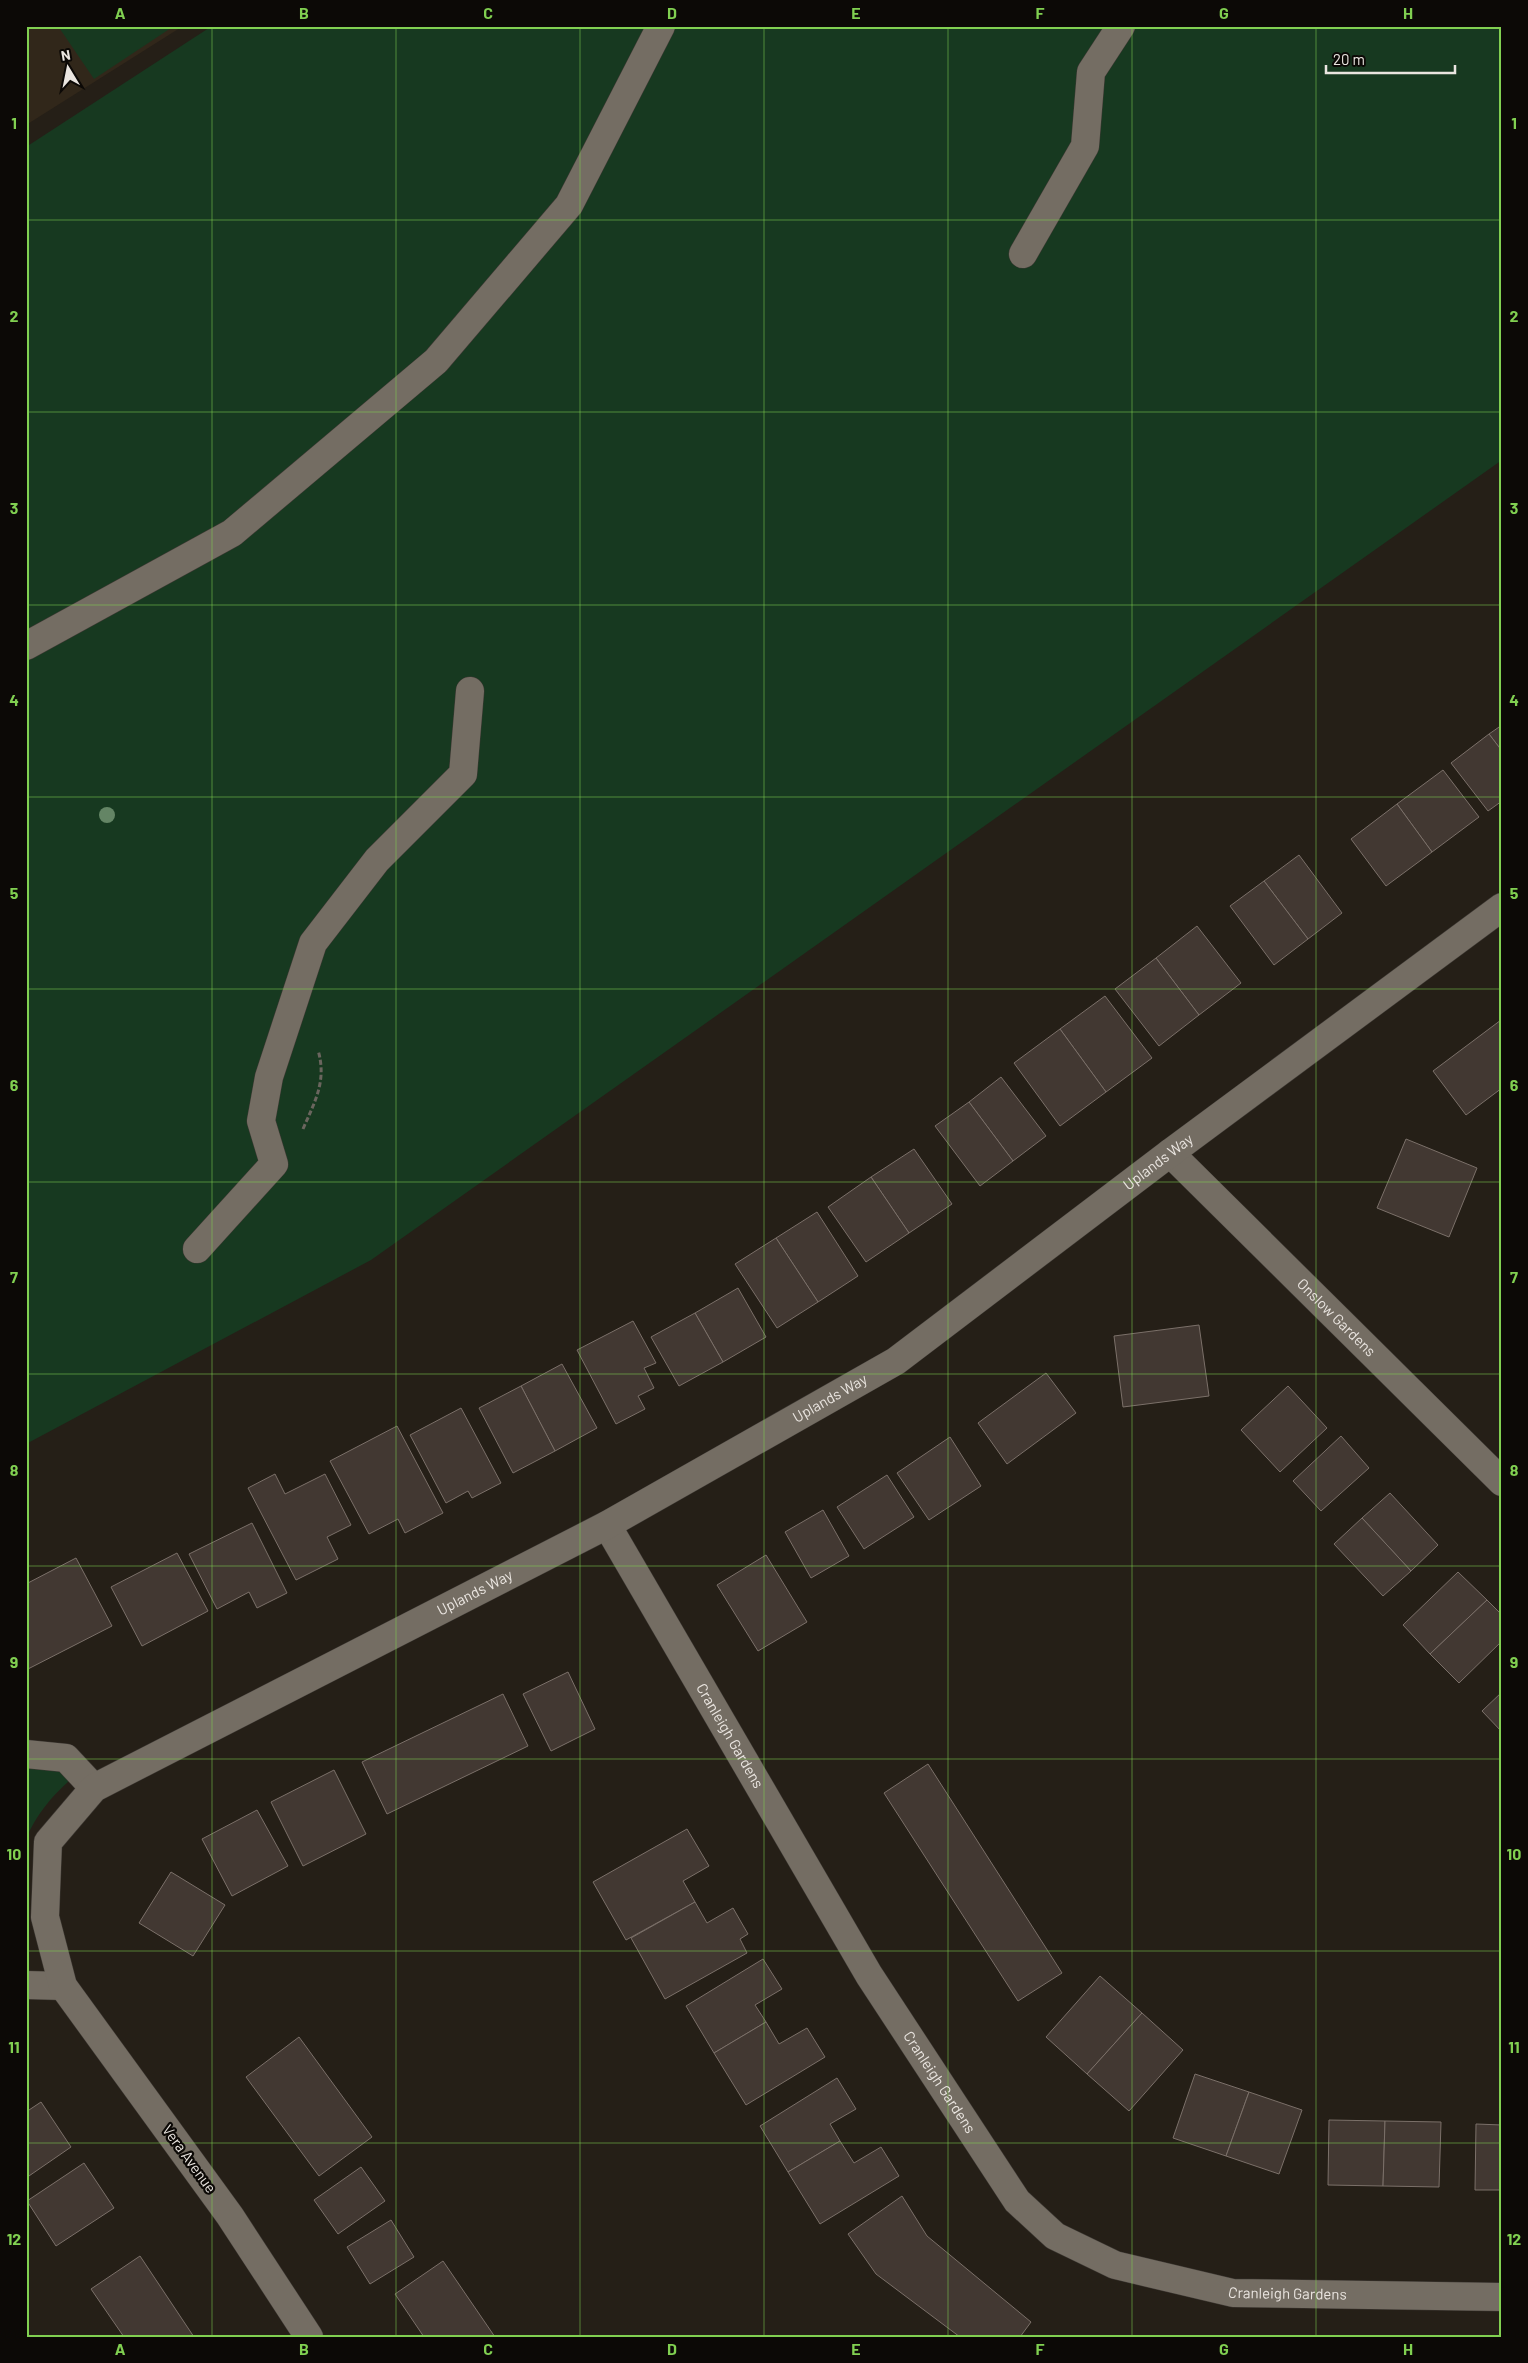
<svg xmlns="http://www.w3.org/2000/svg" width="1528" height="2363" font-family="Barlow,sans-serif">
<style>
.built{fill:#31271a}
.green{fill:#173920}
.building{fill:#423832;stroke:#7b7069}
.lines{fill:none;stroke-linecap:round;stroke-linejoin:round}
.minor-casing{stroke:#3e3934;stroke-width:29}
.path{stroke:#6a655e;stroke-width:3;stroke-dasharray:5 2.5;stroke-linecap:butt}
.minor{stroke:#746d63;stroke-width:28}
.tree{fill:#648565}
.grid{fill:none;stroke:#81d051;stroke-width:1;stroke-opacity:0.55}
.labels{text-anchor:middle;stroke-width:4.5;stroke-linejoin:round;paint-order:stroke}
.street-label{font-size:15px;fill:#eae5e0;stroke:#0c0906}
.neatline{fill:none;stroke:#81d051;stroke-width:2}
.grid-label{font-size:16px;text-anchor:middle;font-weight:bold;fill:#81d051}
</style>
<rect width="100%" height="100%" fill="#251f17"/>
<polygon class="built" points="26,26 183,26 26,125"/>
<g class="green">
<polygon points="58,26 174,26 94,79"/>
<polygon points="212,26 1502,26 1502,460 371,1260 26,1444 26,147"/>
<path d="M26 1765 56 1766 70 1780C51 1797 36 1815 26 1839Z"/>
</g>
<g class="building">
<polygon points="1502,725 1502,751 1489,734"/>
<polygon points="1489,734 1502,751 1502,801 1488,811 1451,763"/>
<polygon points="1443,770 1479,817 1432,852 1397,804"/>
<polygon points="1397,804 1432,852 1386,886 1351,839"/>
<polygon points="1299,855 1342,913 1308,939 1264,881"/>
<polygon points="1264,881 1308,939 1274,965 1230,906"/>
<polygon points="1197,926 1241,983 1199,1015 1156,958"/>
<polygon points="1156,958 1199,1015 1159,1046 1115,989"/>
<polygon points="1105,996 1152,1058 1106,1092 1060,1029"/>
<polygon points="1501,1020 1502,1088 1466,1115 1433,1071"/>
<polygon points="1060,1029 1106,1092 1060,1126 1014,1063"/>
<polygon points="1001,1077 1046,1136 1013,1161 969,1102"/>
<polygon points="969,1102 1013,1161 980,1186 935,1126"/>
<polygon points="1406,1139 1477,1168 1449,1237 1377,1208"/>
<polygon points="914,1149 952,1204 909,1233 871,1177"/>
<polygon points="871,1177 909,1233 866,1262 828,1207"/>
<polygon points="817,1212 858,1276 818,1302 776,1238"/>
<polygon points="776,1238 818,1302 777,1328 735,1264"/>
<polygon points="738,1288 766,1337 723,1362 695,1313"/>
<polygon points="695,1313 723,1362 679,1386 651,1337"/>
<polygon points="633,1321 656,1363 644,1368 654,1388 638,1396 645,1409 616,1424 577,1350"/>
<polygon points="1199,1325 1209,1396 1123,1407 1114,1336"/>
<polygon points="562,1364 597,1428 555,1451 521,1386"/>
<polygon points="1046,1373 1076,1413 1007,1464 978,1423"/>
<polygon points="521,1386 555,1451 513,1473 479,1408"/>
<polygon points="1288,1386 1327,1428 1280,1472 1241,1430"/>
<polygon points="461,1408 501,1483 472,1498 468,1491 446,1503 410,1435"/>
<polygon points="397,1426 443,1513 405,1533 398,1519 369,1534 330,1461"/>
<polygon points="1341,1436 1369,1468 1321,1511 1293,1481"/>
<polygon points="950,1437 981,1486 929,1520 897,1473"/>
<polygon points="275,1474 285,1494 325,1474 351,1525 327,1537 338,1559 296,1580 248,1488"/>
<polygon points="887,1475 914,1517 864,1549 837,1507"/>
<polygon points="1390,1493 1438,1545 1411,1571 1362,1518"/>
<polygon points="823,1510 849,1556 811,1578 785,1532"/>
<polygon points="1362,1518 1411,1571 1383,1596 1334,1544"/>
<polygon points="252,1523 287,1593 257,1608 249,1592 217,1609 189,1554"/>
<polygon points="177,1553 208,1611 142,1646 111,1587"/>
<polygon points="766,1555 807,1622 758,1651 717,1585"/>
<polygon points="76,1558 112,1626 26,1670 26,1584"/>
<polygon points="1458,1572 1487,1600 1430,1654 1403,1625"/>
<polygon points="1487,1600 1502,1615 1502,1641 1459,1683 1430,1654"/>
<polygon points="568,1672 595,1729 551,1751 523,1694"/>
<polygon points="1502,1692 1502,1732 1482,1711"/>
<polygon points="503,1694 528,1746 387,1814 362,1762"/>
<polygon points="928,1764 1062,1973 1018,2001 884,1793"/>
<polygon points="334,1770 366,1834 303,1866 271,1802"/>
<polygon points="257,1810 288,1866 232,1896 202,1839"/>
<polygon points="687,1829 709,1866 683,1881 695,1902 626,1940 593,1882"/>
<polygon points="171,1872 225,1905 193,1956 139,1923"/>
<polygon points="695,1902 707,1923 733,1908 748,1934 740,1939 747,1953 665,1999 631,1938"/>
<polygon points="763,1959 782,1989 755,2005 766,2022 714,2053 686,2006"/>
<polygon points="1100,1976 1142,2013 1087,2074 1046,2037"/>
<polygon points="1142,2013 1183,2050 1129,2111 1087,2074"/>
<polygon points="766,2022 779,2044 807,2028 825,2057 746,2105 714,2053"/>
<polygon points="299,2037 372,2137 319,2176 246,2077"/>
<polygon points="1195,2074 1249,2092 1226,2156 1173,2138"/>
<polygon points="837,2078 856,2109 830,2124 840,2141 788,2172 760,2126"/>
<polygon points="1249,2092 1302,2110 1279,2174 1226,2156"/>
<polygon points="41,2102 71,2147 26,2178 26,2112"/>
<polygon points="1329,2120 1385,2121 1383,2186 1328,2185"/>
<polygon points="1385,2121 1441,2122 1439,2187 1383,2186"/>
<polygon points="1476,2124 1502,2125 1502,2190 1475,2190"/>
<polygon points="840,2141 854,2163 881,2147 899,2176 820,2224 788,2172"/>
<polygon points="84,2163 114,2208 56,2246 27,2201"/>
<polygon points="361,2167 385,2201 338,2234 314,2200"/>
<polygon points="902,2196 927,2236 1031,2322 1020,2337 960,2337 876,2274 848,2234"/>
<polygon points="391,2220 414,2257 370,2284 347,2247"/>
<polygon points="140,2256 194,2337 124,2337 91,2289"/>
<polygon points="443,2261 495,2337 424,2337 395,2294"/>
</g>
<g class="lines">
<defs>
<g id="minor">
<polyline points="1023,254 1085,146 1091,72 1121,26"/>
<polyline points="26,646 232,533 436,361 569,205 661,26"/>
<path id="s1" d="M1170 1153 1502 1482"/>
<polyline points="197,1249 274,1164 261,1121 269,1077 313,943 377,860 463,774 470,691"/>
<path id="s2" d="M607 1525 869 1975 1017 2201 1055 2236 1115 2265 1233 2293 1502 2297"/>
<polyline points="26,1754 66,1758 94,1788"/>
<polyline points="26,1985 63,1986"/>
<path id="s3" d="M309 2337 230 2216 63 1986 45 1917 48 1842 94 1788 607 1525 896 1361 1170 1153 1502 907"/>
</g>
</defs>
<use href="#minor" class="minor-casing"/>
<path class="path" d="M303 1129C315 1101 327 1081 318 1050"/>
<use href="#minor" class="minor"/>
</g>
<circle class="tree" cx="107" cy="815" r="8"/>
<path class="grid" d="M212 26V2337M396 26V2337M580 26V2337M764 26V2337M948 26V2337M1132 26V2337M1316 26V2337M26 220H1502M26 412H1502M26 605H1502M26 797H1502M26 989H1502M26 1182H1502M26 1374H1502M26 1566H1502M26 1759H1502M26 1951H1502M26 2143H1502"/>
<g class="labels">
<g class="street-label">
<text dy="5" stroke="none"><textPath href="#s3" startOffset="1884">Uplands Way</textPath></text>
<text dy="5" stroke="none"><textPath href="#s1" startOffset="234">Onslow Gardens</textPath></text>
<text dy="5" stroke="none"><textPath href="#s3" startOffset="1479">Uplands Way</textPath></text>
<text dy="5" stroke="none"><textPath href="#s3" startOffset="1074">Uplands Way</textPath></text>
<text dy="5" stroke="none"><textPath href="#s2" startOffset="244">Cranleigh Gardens</textPath></text>
<text dy="5" stroke="none"><textPath href="#s2" startOffset="649">Cranleigh Gardens</textPath></text>
<text transform="translate(189 2159) rotate(54)" y="5">Vera Avenue</text>
<text dy="5" stroke="none"><textPath href="#s2" startOffset="1085">Cranleigh Gardens</textPath></text>
</g>
</g>
<rect width="1528" height="2363" fill="none" stroke="#0c0906" stroke-width="55"/>
<g transform="translate(68 68) rotate(350)" stroke="#0c0906" stroke-width="4" paint-order="stroke">
<path d="M0-4L9 19L0 12L-9 19Z" fill="#eae5e0"/>
<text y="-8" font-size="14" font-weight="bold" text-anchor="middle" fill="#eae5e0">N</text>
</g>
<path d="M1326 65v8h129v-8" fill="none" stroke="#eae5e0" stroke-width="2.5"/>
<text x="1333" y="65" font-size="15" fill="#eae5e0" stroke="#0c0906" stroke-width="4" paint-order="stroke">20 m</text>
<rect x="28" y="28" width="1472" height="2308" class="neatline"/>
<g class="grid-label">
<text x="120" y="19">A</text>
<text x="304" y="19">B</text>
<text x="488" y="19">C</text>
<text x="672" y="19">D</text>
<text x="856" y="19">E</text>
<text x="1040" y="19">F</text>
<text x="1224" y="19">G</text>
<text x="1408" y="19">H</text>
<text x="14" y="129">1</text>
<text x="1514" y="129">1</text>
<text x="14" y="322">2</text>
<text x="1514" y="322">2</text>
<text x="14" y="514">3</text>
<text x="1514" y="514">3</text>
<text x="14" y="706">4</text>
<text x="1514" y="706">4</text>
<text x="14" y="899">5</text>
<text x="1514" y="899">5</text>
<text x="14" y="1091">6</text>
<text x="1514" y="1091">6</text>
<text x="14" y="1283">7</text>
<text x="1514" y="1283">7</text>
<text x="14" y="1476">8</text>
<text x="1514" y="1476">8</text>
<text x="14" y="1668">9</text>
<text x="1514" y="1668">9</text>
<text x="14" y="1860">10</text>
<text x="1514" y="1860">10</text>
<text x="14" y="2053">11</text>
<text x="1514" y="2053">11</text>
<text x="14" y="2245">12</text>
<text x="1514" y="2245">12</text>
<text x="120" y="2355">A</text>
<text x="304" y="2355">B</text>
<text x="488" y="2355">C</text>
<text x="672" y="2355">D</text>
<text x="856" y="2355">E</text>
<text x="1040" y="2355">F</text>
<text x="1224" y="2355">G</text>
<text x="1408" y="2355">H</text>
</g>
</svg>
